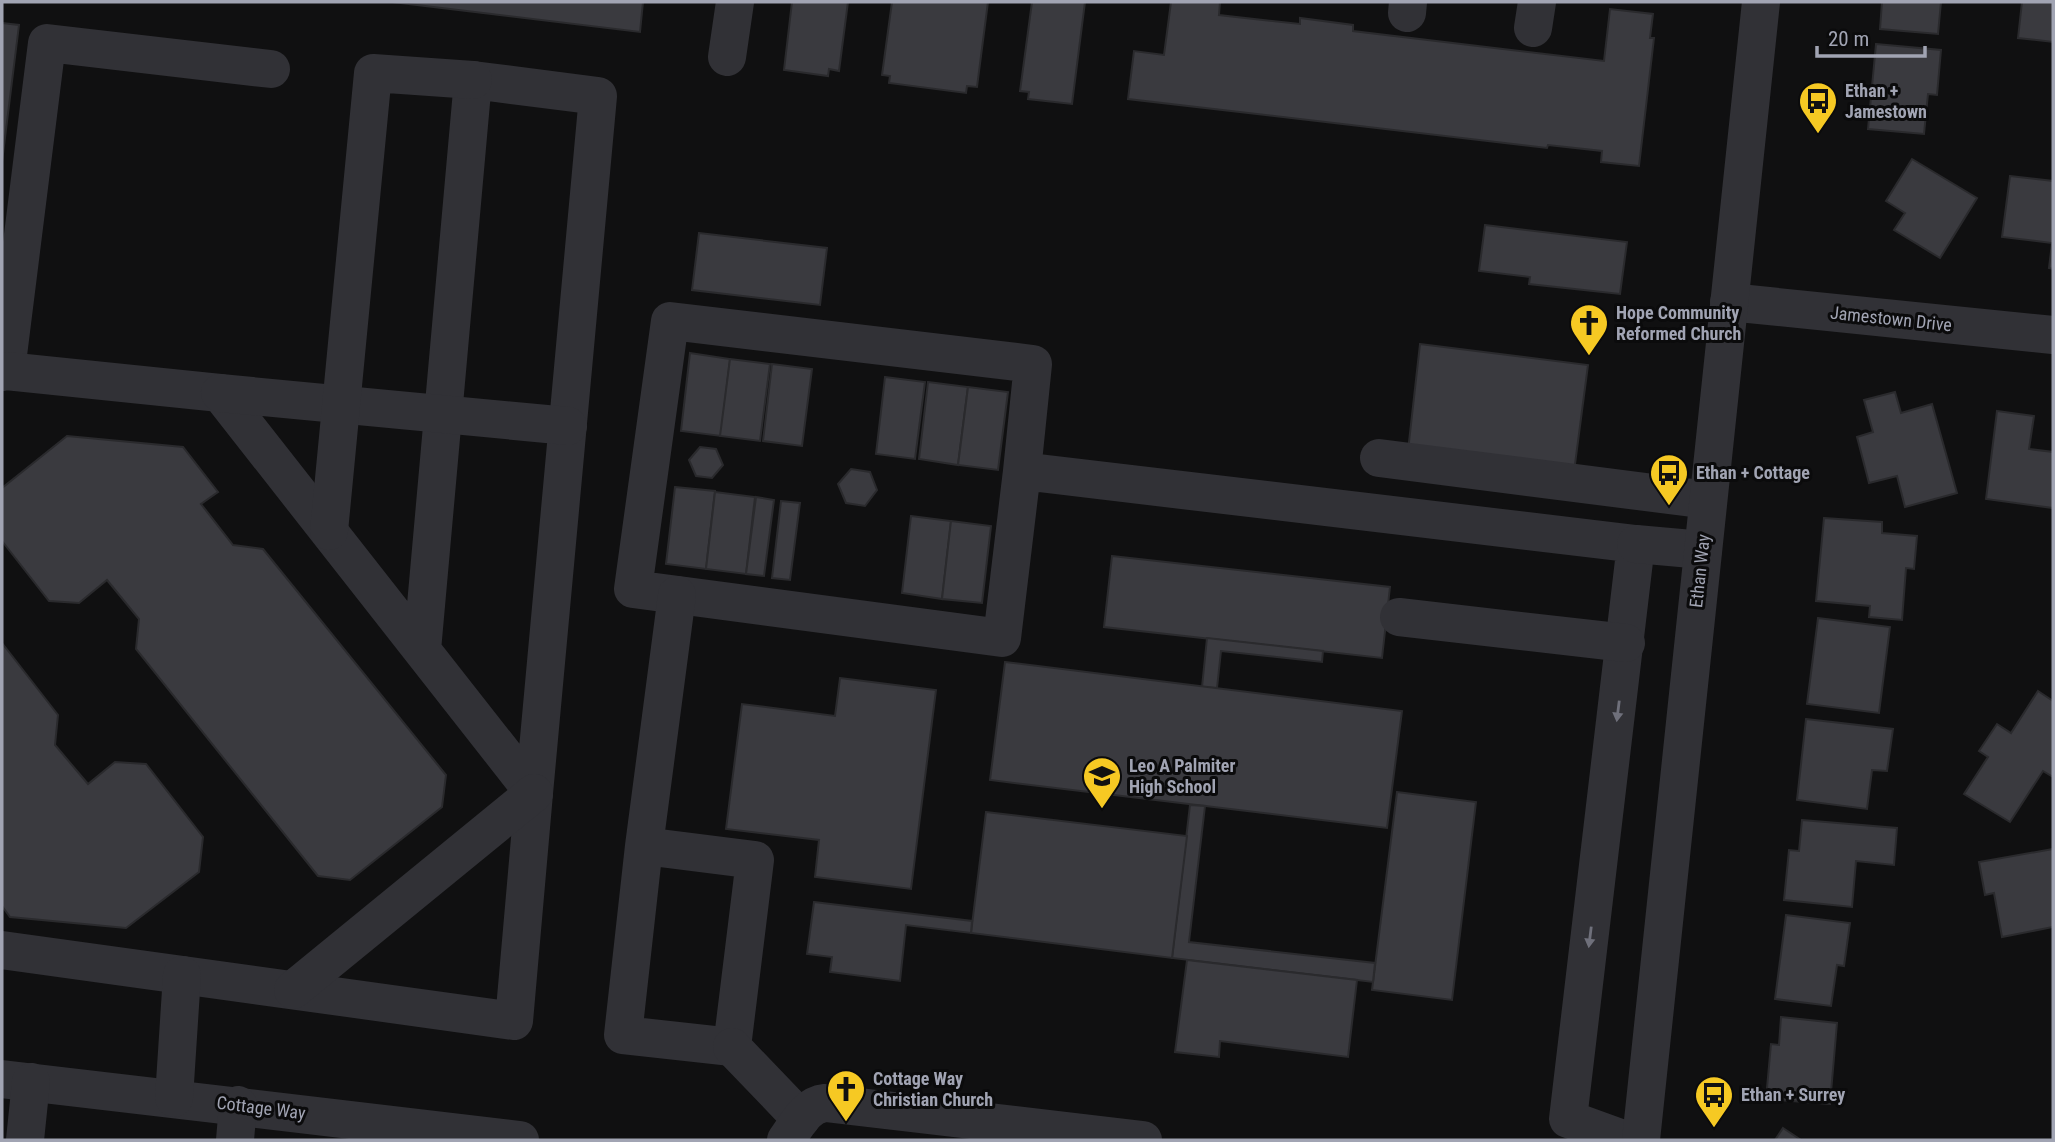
<svg xmlns="http://www.w3.org/2000/svg" width="2055" height="1142" font-family="'Roboto Condensed',sans-serif">
<style>
.building{fill:#3a3a3f;stroke:#2a2a2d;stroke-width:2}
.lines{fill:none;stroke-linecap:round;stroke-linejoin:round}
.minor{stroke:#313136;stroke-width:38}
.oneway{fill:#6f707b}
.labels{text-anchor:middle;stroke-width:6;stroke-linejoin:round;paint-order:stroke}
.poi-label{font-size:18px;font-weight:bold;fill:#a1a4b3;stroke:#0b0b0c;text-anchor:start}
.street-label{font-size:18px;fill:#a1a4b3;stroke:#0b0b0c}
</style>
<rect width="100%" height="100%" fill="#101011"/>
<g class="building">
<polygon points="392,2 643,2 640,32"/>
<polygon points="792,2 848,2 839,71 829,69 828,76 784,70"/>
<polygon points="892,2 988,2 977,87 967,86 966,93 889,83 890,76 882,75"/>
<polygon points="1032,2 1085,2 1072,104 1028,99 1029,92 1020,91"/>
<polygon points="1171,2 1220,2 1219,15 1300,24 1300,18 1353,25 1353,31 1604,61 1610,9 1653,14 1650,38 1654,38 1639,166 1601,162 1602,151 1548,145 1547,148 1128,99 1134,51 1164,55"/>
<polygon points="1882,2 1941,2 1938,34 1880,29"/>
<polygon points="2022,2 2053,2 2053,42 2018,38"/>
<polygon points="2,23 19,25 2,162"/>
<polygon points="1876,44 1941,50 1937,95 1928,94 1924,134 1868,129"/>
<polygon points="1912,159 1977,198 1940,258 1894,230 1905,213 1886,201"/>
<polygon points="2010,176 2053,181 2053,269 2049,268 2052,243 2002,237"/>
<polygon points="1485,225 1627,242 1620,294 1529,284 1530,277 1479,271"/>
<polygon points="699,233 827,248 820,305 692,290"/>
<polygon points="1420,344 1588,365 1574,472 1408,451"/>
<polygon points="690,353 730,359 721,436 681,431"/>
<polygon points="730,359 770,364 760,441 720,436"/>
<polygon points="772,364 812,369 802,446 763,441"/>
<polygon points="885,377 925,382 915,459 876,454"/>
<polygon points="928,382 968,387 958,465 919,459"/>
<polygon points="968,387 1008,392 998,470 958,465"/>
<polygon points="1895,392 1901,413 1932,404 1957,493 1905,507 1897,476 1869,483 1857,437 1873,432 1864,400"/>
<polygon points="1997,411 2034,416 2029,449 2053,452 2053,508 1986,499"/>
<polygon points="67,436 183,447 218,492 201,504 233,545 263,549 446,775 442,807 350,880 318,876 136,649 139,619 107,580 79,603 49,601 2,541 2,488"/>
<polygon points="700,447 716,449 723,465 712,478 696,476 689,460"/>
<polygon points="851,469 870,472 877,490 865,506 846,503 838,484"/>
<polygon points="675,487 715,491 706,569 666,564"/>
<polygon points="715,492 755,497 746,574 706,569"/>
<polygon points="756,497 774,500 764,576 746,574"/>
<polygon points="781,501 800,503 790,580 772,578"/>
<polygon points="911,516 951,521 942,599 902,593"/>
<polygon points="1824,518 1882,522 1882,533 1917,536 1914,569 1906,568 1902,620 1869,617 1870,606 1816,601"/>
<polygon points="951,521 991,526 982,603 942,599"/>
<polygon points="1112,556 1390,587 1382,658 1104,627"/>
<polygon points="1818,618 1890,627 1879,713 1807,704"/>
<polygon points="1207,638 1323,651 1322,662 1221,651 1217,688 1202,687"/>
<polygon points="2,643 58,715 55,745 88,784 115,762 146,764 203,837 199,872 126,928 10,917 2,906"/>
<polygon points="1005,662 1402,711 1387,828 990,780"/>
<polygon points="840,678 936,690 911,889 815,877 819,840 726,829 742,704 835,716"/>
<polygon points="2038,691 2053,701 2053,777 2043,771 2010,822 1964,794 1988,757 1979,751 1997,724 2011,733"/>
<polygon points="1806,719 1893,729 1887,771 1872,770 1867,809 1797,800"/>
<polygon points="1397,792 1476,802 1452,1000 1372,990"/>
<polygon points="1190,805 1205,806 1189,942 1375,963 1373,982 1172,958"/>
<polygon points="986,812 1187,836 1172,958 971,933"/>
<polygon points="1802,820 1897,828 1894,865 1856,861 1852,907 1784,900 1789,850 1799,851"/>
<polygon points="2053,849 2053,927 2002,937 1994,893 1985,895 1979,862"/>
<polygon points="814,902 972,921 971,933 906,925 900,981 830,972 832,957 807,954"/>
<polygon points="1786,915 1850,923 1844,966 1837,965 1831,1006 1775,999"/>
<polygon points="1187,960 1357,980 1348,1057 1220,1041 1219,1057 1175,1052"/>
<polygon points="1781,1017 1837,1023 1830,1104 1766,1099 1771,1044 1779,1045"/>
<polygon points="1783,1128 1801,1140 1775,1140"/>
</g>
<g class="lines">
<g class="minor">
<polyline points="1407,13 1408,2"/>
<polyline points="1533,28 1537,2"/>
<polyline points="727,57 735,2"/>
<polyline points="1729,302 2053,335"/>
<polyline points="6,371 47,43 271,69"/>
<polyline points="2,372 6,371 220,393 534,793 598,96 473,80 422,650"/>
<polyline points="220,393 568,426"/>
<polyline points="1379,458 1708,500"/>
<polyline points="1022,471 1002,638 633,589 670,321 1033,364 1022,471 1636,544 1568,1119 1626,1140"/>
<polyline points="329,531 373,73 473,80"/>
<polyline points="1636,544 1703,550"/>
<polyline points="1399,617 1626,643"/>
<polyline points="644,846 755,860 732,1047 623,1035 644,846 677,595"/>
<polyline points="2,950 514,1021 534,793"/>
<polyline points="293,990 534,793"/>
<polyline points="732,1047 801,1119"/>
<polyline points="2,1079 520,1140"/>
<polyline points="174,1098 182,975"/>
<polyline points="25,1140 31,1082"/>
<polyline points="235,1140 238,1105"/>
<path d="M786 1140C797 1125 806 1105 825 1103L1143 1140"/>
<polyline points="1641,1140 1761,2"/>
</g>
</g>
<defs><path id="oneway-solid" d="M-6-.8H1V-3.2L6.5 0L1 3.2V.8H-6Z" transform="scale(1.75)"/></defs>
<g class="oneway">
<use href="#oneway-solid" transform="translate(1618 711) rotate(97)"/>
<use href="#oneway-solid" transform="translate(1590 937) rotate(97)"/>
</g>
<defs>
<symbol id="bus-pin" viewBox="-11 -11 22 30"><path d="M0 17L-7.5 6A9.5 9.5 0 1 1 7.5 6Z" fill="#f6c923" stroke="#0b0b0c"/><path d="M-5-6H5V4H4V6H2V4H-2V6H-4V4H-5ZM-3.5-4V0h7V-4ZM-3.5 1.2v1.5H-2V1.2ZM2 1.2v1.5H3.5V1.2Z" fill="#111"/></symbol>
<symbol id="church-pin" viewBox="-11 -11 22 30"><path d="M0 17L-7.5 6A9.5 9.5 0 1 1 7.5 6Z" fill="#f6c923" stroke="#0b0b0c"/><path d="M-1.2-6h2.4v3.5h3.3v2.4h-3.3V6h-2.4V-.1h-3.3v-2.4h3.3Z" fill="#111"/></symbol>
<symbol id="school-pin" viewBox="-11 -11 22 30"><path d="M0 17L-7.5 6A9.5 9.5 0 1 1 7.5 6Z" fill="#f6c923" stroke="#0b0b0c"/><path d="M0-5L7-2L0 1L-7-2ZM-4 1L0 2.5L4 1V4Q0 6-4 4Z" fill="#111"/></symbol>
</defs>
<g fill-rule="evenodd">
<use href="#bus-pin" x="1796" y="79" width="44" height="60"/>
<use href="#church-pin" x="1567" y="301" width="44" height="60"/>
<use href="#bus-pin" x="1647" y="451" width="44" height="60"/>
<use href="#school-pin" x="1080" y="754" width="44" height="60"/>
<use href="#church-pin" x="824" y="1067" width="44" height="60"/>
<use href="#bus-pin" x="1692" y="1073" width="44" height="60"/>
</g>
<g class="labels">
<g class="poi-label">
<text x="1845" y="97">Ethan +<tspan x="1845" dy="21">Jamestown</tspan></text>
<text x="1616" y="319">Hope Community<tspan x="1616" dy="21">Reformed Church</tspan></text>
<text x="1696" y="479">Ethan + Cottage</text>
<text x="1129" y="772">Leo A Palmiter<tspan x="1129" dy="21">High School</tspan></text>
<text x="873" y="1085">Cottage Way<tspan x="873" dy="21">Christian Church</tspan></text>
<text x="1741" y="1101">Ethan + Surrey</text>
</g>
<g class="street-label">
<text transform="translate(1891 319) rotate(6)" y="6">Jamestown Drive</text>
<text transform="translate(1700 571) rotate(-84)" y="6">Ethan Way</text>
<text transform="translate(261 1108) rotate(7)" y="6">Cottage Way</text>
</g>
</g>
<rect width="2055" height="1142" fill="none" stroke="#a1a4b3" stroke-width="7"/>
<path d="M1817 46v10h108v-10" fill="none" stroke="#a1a4b3" stroke-width="3.5"/>
<text x="1828" y="46" font-size="21" fill="#a1a4b3" stroke="#0b0b0c" stroke-width="5" paint-order="stroke">20 m</text>
</svg>
